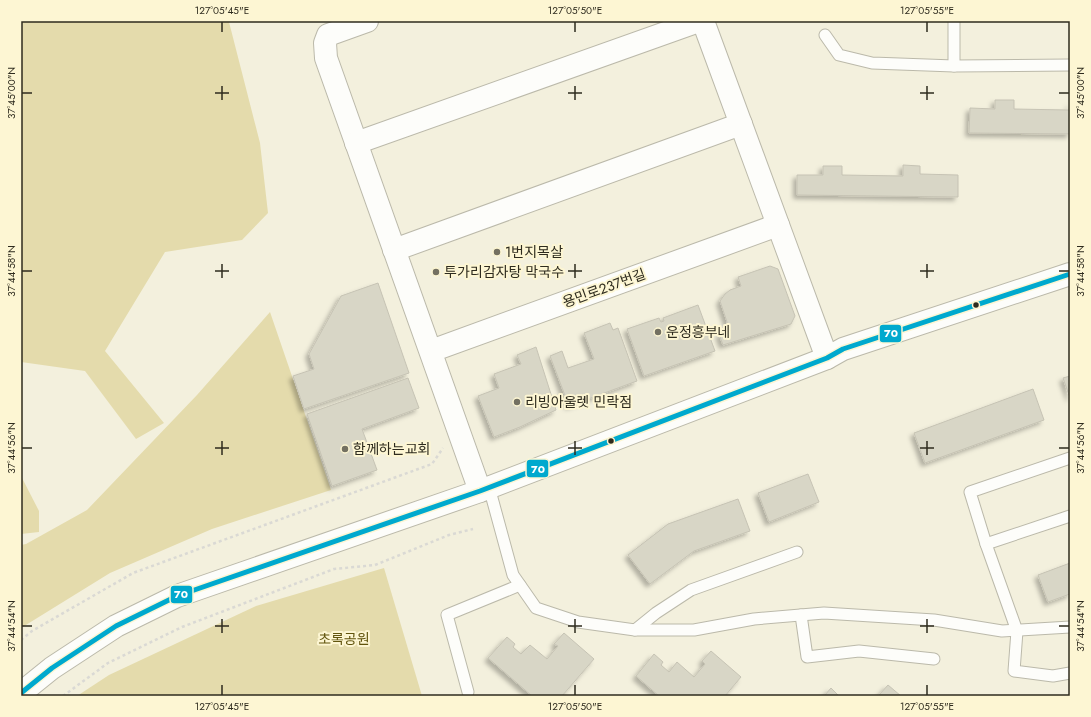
<svg xmlns="http://www.w3.org/2000/svg" width="1091" height="717" font-family="Jost,'Noto Sans KR',sans-serif">
<style>
.green{fill:#e4dbac}
.building{fill:#d8d6c6;stroke:#c6c3b4;filter:url(#shadow)}
.lines{fill:none;stroke-linecap:round;stroke-linejoin:round}
.service-casing{stroke:#bbb9aa;stroke-width:13}
.minor-casing{stroke:#bbb9aa;stroke-width:24}
.tertiary-casing{stroke:#bbb9aa;stroke-width:24}
.path{stroke:#dad9d4;stroke-width:2.5;stroke-dasharray:3 3;stroke-linecap:butt}
.service{stroke:#fdfdfa;stroke-width:11}
.minor{stroke:#fdfdfa;stroke-width:22}
.tertiary{stroke:#fdfdfa;stroke-width:22}
.bus-1-casing{stroke:#fdf6d3;stroke-width:8}
.bus-1{stroke:#00a9ce;stroke-width:5}
.ticks{fill:none;stroke:#2e2b1e;stroke-width:1.5}
.poi-dot{fill:#737061;stroke:#fdf6d3;stroke-width:1.5}
.bus-dot{fill:#2e2b1e;stroke:#fdf6d3;stroke-width:1.5}
.labels{text-anchor:middle;stroke-width:4;stroke-linejoin:round;paint-order:stroke}
.poi-label{font-size:14px;fill:#2e2b1e;stroke:#fdf6d3;text-anchor:start}
.street-label{font-size:14px;fill:#2e2b1e;stroke:#fdf6d3}
.park-label{font-size:14px;fill:#61540d;stroke:#fdf6d3}
.line-badge{stroke:#fdf6d3;stroke-width:1.5}
.badge-label{font-size:11px;text-anchor:middle;font-weight:bold;fill:#fff}
.neatline{fill:none;stroke:#2e2b1e;stroke-width:1.5}
.ticks-label{font-size:10px;text-anchor:middle;fill:#2e2b1e}
</style>
<defs>
<filter id="shadow"><feDropShadow dx="-3.5" dy="3.5" stdDeviation="2" flood-color="#0004"/></filter>
</defs>
<rect width="100%" height="100%" fill="#f3f0dd"/>
<g class="green">
<polygon points="21,21 230,21 229,22 260,143 268,213 242,240 165,252 105,351 164,423 136,439 85,371 21,362"/>
<polygon points="270,312 331,490 212,529 110,573 21,628 21,545 26,544 87,510 197,395"/>
<polygon points="21,476 39,511 39,532 21,534"/>
<polygon points="384,568 422,696 77,696 109,675 256,606"/>
</g>
<g class="building">
<polygon points="995,100 1014,100 1014,109 1069,110 1070,103 1070,134 969,133 970,108 995,109"/>
<polygon points="903,165 920,166 920,174 958,175 958,197 797,195 797,175 823,175 823,166 842,166 842,175 903,176"/>
<polygon points="770,266 778,269 795,316 791,324 723,345 719,334 730,331 720,301 725,294 730,290 741,286 738,277"/>
<polygon points="378,283 409,373 304,409 293,376 314,369 309,354 341,296"/>
<polygon points="698,305 715,351 644,376 627,329 659,318 661,322 664,321 663,318"/>
<polygon points="610,323 613,330 618,328 637,381 569,406 550,356 562,351 568,368 594,359 584,333"/>
<polygon points="536,347 556,410 520,427 494,437 478,396 499,388 494,374 521,364 517,355"/>
<polygon points="1070,376 1070,398 1063,378"/>
<polygon points="408,378 419,408 362,429 377,470 332,486 307,414"/>
<polygon points="1033,389 1044,420 925,463 914,433"/>
<polygon points="808,474 819,502 769,522 758,493"/>
<polygon points="738,499 750,531 694,551 650,584 628,555 668,524"/>
<polygon points="1070,563 1070,594 1048,602 1038,575"/>
<polygon points="564,633 594,659 562,696 532,696 488,658 507,637 515,644 513,647 521,654 530,645 547,659 558,646 554,644"/>
<polygon points="711,651 741,677 725,696 659,696 636,676 654,654 663,662 661,665 669,672 677,662 694,677 705,664 702,661"/>
<polygon points="888,685 901,696 880,696 879,695"/>
<polygon points="831,688 839,696 824,696"/>
</g>
<g class="lines">
<defs>
<g id="service">
<polyline points="954,21 954,66"/>
<polyline points="825,35 839,55 872,63 954,66 1070,65"/>
<polyline points="1070,458 970,492 986,544 1017,631 1014,671 1053,676 1070,673"/>
<polyline points="489,487 513,575 536,608 578,622 635,630 694,630 754,619 824,613 934,620 1002,631 1070,627"/>
<polyline points="986,544 1070,516"/>
<polyline points="801,615 807,657 859,651 934,659"/>
<polyline points="635,630 656,613 691,590 797,552"/>
<polyline points="468,692 447,615 520,585"/>
</g>
<g id="minor">
<polyline points="367,21 328,35 325,43 326,58 480,491"/>
<polyline points="703,21 827,358"/>
<polyline points="356,143 699,21"/>
<polyline points="394,250 741,124"/>
<polyline points="431,351 778,225"/>
</g>
<polyline id="tertiary" points="21,693 52,668 116,626 177,596 480,491 827,358 843,349 1070,274"/>
</defs>
<use href="#service" class="service-casing"/>
<use href="#minor" class="minor-casing"/>
<use href="#tertiary" class="tertiary-casing"/>
<g class="path">
<polyline points="21,640 32,631 133,573 432,464 443,448"/>
<polyline points="63,696 108,663 182,627 334,569 375,565 449,535 473,529"/>
</g>
<use href="#service" class="service"/>
<use href="#minor" class="minor"/>
<use href="#tertiary" class="tertiary"/>
<defs>
<polyline id="bus-1" points="21,693 52,668 116,626 177,596 480,491 827,358 843,349 1070,274"/>
</defs>
<use href="#bus-1" class="bus-1-casing"/>
<use href="#bus-1" class="bus-1"/>
</g>
<path class="ticks" d="M222 22V32M575 22V32M927 22V32M222 86V100M575 86V100M927 86V100M22 93H32M215 93H229M568 93H582M920 93H934M1059 93H1069M222 264V278M575 264V278M927 264V278M22 271H32M215 271H229M568 271H582M920 271H934M1059 271H1069M222 441V455M575 441V455M927 441V455M22 448H32M215 448H229M568 448H582M920 448H934M1059 448H1069M222 619V633M575 619V633M927 619V633M22 626H32M215 626H229M568 626H582M920 626H934M1059 626H1069M222 685V695M575 685V695M927 685V695"/>
<g class="poi-dot">
<circle cx="497" cy="252" r="4"/>
<circle cx="436" cy="272" r="4"/>
<circle cx="658" cy="332" r="4"/>
<circle cx="517" cy="402" r="4"/>
<circle cx="345" cy="449" r="4"/>
</g>
<g class="bus-dot">
<circle cx="976" cy="305" r="3.5"/>
<circle cx="611" cy="441" r="3.5"/>
</g>
<g class="labels">
<g class="poi-label">
<text x="505" y="257">1번지목살</text>
<text x="444" y="277">투가리감자탕 막국수</text>
<text x="666" y="337">운정흥부네</text>
<text x="525" y="407">리빙아울렛 민락점</text>
<text x="353" y="454">함께하는교회</text>
</g>
<g class="street-label">
<text transform="translate(604 288) rotate(-20)" y="5">용민로237번길</text>
</g>
<g class="park-label">
<text x="344" y="644">초록공원</text>
</g>
</g>
<g class="line-badge">
<rect x="879" y="324" width="23" height="19" rx="4" fill="#00a9ce"/>
<rect x="526" y="459" width="23" height="19" rx="4" fill="#00a9ce"/>
<rect x="170" y="585" width="23" height="19" rx="4" fill="#00a9ce"/>
</g>
<g class="badge-label">
<text x="891" y="337">70</text>
<text x="538" y="473">70</text>
<text x="181" y="598">70</text>
</g>
<rect width="1091" height="717" fill="none" stroke="#fdf6d3" stroke-width="44"/>
<rect x="22" y="22" width="1047" height="673" class="neatline"/>
<g class="ticks-label">
<text x="222" y="14">127°05'45"E</text>
<text x="575" y="14">127°05'50"E</text>
<text x="927" y="14">127°05'55"E</text>
<text transform="translate(11 93) rotate(-90)" y="4">37°45'00"N</text>
<text transform="translate(1080 93) rotate(-90)" y="4">37°45'00"N</text>
<text transform="translate(11 271) rotate(-90)" y="4">37°44'58"N</text>
<text transform="translate(1080 271) rotate(-90)" y="4">37°44'58"N</text>
<text transform="translate(11 448) rotate(-90)" y="4">37°44'56"N</text>
<text transform="translate(1080 448) rotate(-90)" y="4">37°44'56"N</text>
<text transform="translate(11 626) rotate(-90)" y="4">37°44'54"N</text>
<text transform="translate(1080 626) rotate(-90)" y="4">37°44'54"N</text>
<text x="222" y="710">127°05'45"E</text>
<text x="575" y="710">127°05'50"E</text>
<text x="927" y="710">127°05'55"E</text>
</g>
</svg>
